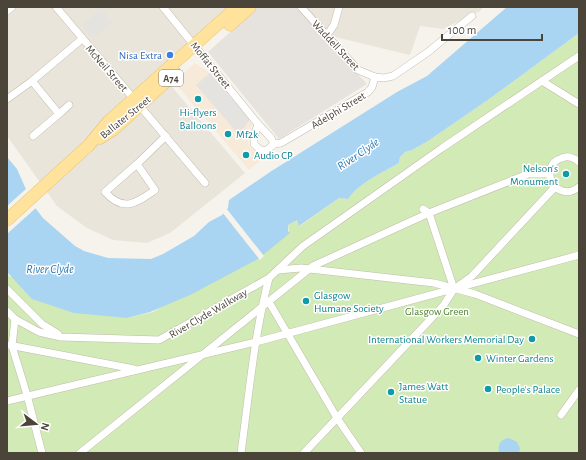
<svg xmlns="http://www.w3.org/2000/svg" width="586" height="460" font-family="'Alegreya Sans',sans-serif">
<style>
.residential{fill:#eae5da}
.commercial{fill:#f7ead8}
.industrial{fill:#e6e2dd}
.green{fill:#d2eab5}
.parking{fill:#e5e3e0}
.water{fill:#a9d4f2}
.pier{fill:#f6f3ec}
.lines{fill:none;stroke-linecap:round;stroke-linejoin:round}
.street-casing{stroke:#c2bbae;stroke-width:8}
.primary-casing{stroke:#e6c16a;stroke-width:13}
.street{stroke:#fff;stroke-width:7}
.primary{stroke:#ffe39c;stroke-width:12}
.shop-dot{fill:#3f7fe0;stroke:#fff;stroke-width:1.5}
.culture-dot{fill:#0f9aa8;stroke:#fff;stroke-width:1.5}
.labels{text-anchor:middle;stroke-width:3;stroke-linejoin:round;paint-order:stroke}
.shield{fill:#fff;stroke:#817c74;stroke-width:1}
.shield-label{font-size:10px;font-weight:bold;fill:#4b4439}
.street-label{font-size:11px;fill:#4b4439;stroke:#fff}
.shop-label{font-size:11px;fill:#366cbe;stroke:#fff;text-anchor:end}
.culture-label{font-size:11px;fill:#0d838f;stroke:#fff;text-anchor:start}
.park-label{font-size:11px;fill:#4a7f2a;stroke:#fff}
.water-label{font-size:12px;font-style:italic;fill:#2e7ab2;stroke:#fff}
</style>
<rect width="100%" height="100%" fill="#f6f3ec"/>
<g class="residential">
<polygon points="7,7 229,7 161,74 245,173 170,233 147,243 113,240 87,228 57,206 7,136"/>
<polygon points="301,7 484,7 480,11 443,29 420,26 410,55 327,35"/>
</g>
<polygon class="commercial" points="195,63 210,73 250,119 252,124 248,136 249,146 261,160 249,170 174,82"/>
<polygon class="industrial" points="258,7 296,7 367,84 279,139 208,52"/>
<path class="green" d="M579 33V453H7V273L9 276 127 318 153 312 289 232 288 225 297 220 300 226 339 198 348 199C360 182 382 173 399 163L400 157 405 152 412 150 428 141 492 97Z"/>
<g class="parking">
<polygon points="101,9 113,22 93,39 81,25"/>
<polygon points="210,73 250,119 239,135 196,85"/>
</g>
<g class="water">
<path d="M507 7H579V33L492 97 428 141 412 150 405 152 400 157 399 163C382 173 360 182 348 199L339 198 299 226 297 220 288 225V231L290 233 258 259 190 295 150 312 127 318 74 313 32 299 7 272V157L17 169 33 205 43 218 75 246 84 251 108 258 151 259 163 254 194 236 209 222 222 215 228 208 229 200 270 172 397 92 427 76Z"/>
<path d="M509 438 517 442 520 448 519 453H499C497 445 501 439 509 438Z"/>
</g>
<g class="pier">
<polygon points="27,188 37,207 7,234 7,206"/>
<polygon points="226,208 264,256 260,260 222,212"/>
</g>
<g class="lines">
<defs>
<g id="street">
<polyline points="56,7 205,183"/>
<polyline points="163,7 258,124 271,138 274,144 266,151 259,149 254,144 254,137 258,124"/>
<polyline points="301,7 358,70 375,77"/>
<polyline points="7,11 12,7"/>
<polyline points="327,35 334,25 339,7"/>
<polyline points="32,81 59,114 33,136"/>
<polyline points="542,81 579,104"/>
<polyline points="7,99 32,81 82,39"/>
<polyline points="59,114 69,105"/>
<polyline points="274,144 281,143 368,92 372,87 375,77 384,78 393,76 428,52 472,16"/>
<path d="M579 162C574 158 568 155 562 158 536 166 556 205 579 187"/>
<path d="M137 164 105 192C124 213 136 203 155 190L137 164 166 136"/>
<polyline points="423,209 429,213 454,289"/>
<polyline points="278,270 301,268 434,283 475,294 579,334"/>
<polyline points="7,289 42,324 58,334"/>
<polyline points="269,302 337,418 361,453"/>
<polyline points="7,311 15,319 39,332 61,337 159,340 269,278 303,246 442,148 579,56"/>
<polyline points="15,319 12,346 27,395 42,453"/>
<polyline points="9,345 134,369"/>
<polyline points="7,401 256,342 579,255"/>
<polyline points="561,415 579,390"/>
<polyline points="80,453 313,266 429,213 528,174 550,174"/>
<path d="M241 453C249 395 254 335 269 278"/>
<polyline points="304,453 443,306 454,289 472,276 555,187"/>
</g>
<g id="primary">
<polyline points="230,25 250,7"/>
<polyline points="100,138 114,129 175,73"/>
<polyline points="7,220 89,145 109,121 237,7"/>
</g>
</defs>
<use href="#street" class="street-casing"/>
<use href="#primary" class="primary-casing"/>
<use href="#street" class="street"/>
<use href="#primary" class="primary"/>
</g>
<circle class="shop-dot" cx="170" cy="55" r="4"/>
<g class="culture-dot">
<circle cx="198" cy="99" r="4"/>
<circle cx="228" cy="134" r="4"/>
<circle cx="246" cy="155" r="4"/>
<circle cx="566" cy="174" r="4"/>
<circle cx="306" cy="301" r="4"/>
<circle cx="532" cy="339" r="4"/>
<circle cx="478" cy="358" r="4"/>
<circle cx="488" cy="389" r="4"/>
<circle cx="391" cy="392" r="4"/>
</g>
<g class="labels">
<rect class="shield" x="159" y="70" width="24" height="16" rx="3"/>
<g class="shield-label">
<text x="171" y="82">A74</text>
</g>
<g class="street-label">
<text transform="translate(336 45) rotate(47)" y="4">Waddell Street</text>
<text transform="translate(211 65) rotate(51)" y="4">Moffat Street</text>
<text transform="translate(107 68) rotate(49)" y="4">McNeil Street</text>
<text transform="translate(338 110) rotate(-31)" y="4">Adelphi Street</text>
<text transform="translate(125 117) rotate(-39)" y="4">Ballater Street</text>
<text transform="translate(208 313) rotate(-30)" y="4">River Clyde Walkway</text>
</g>
<g class="shop-label">
<text x="162" y="59">Nisa Extra</text>
</g>
<g class="culture-label">
<text x="198" y="116" text-anchor="middle">Hi-flyers<tspan x="198" dy="13">Balloons</tspan></text>
<text x="236" y="138">Mf2k</text>
<text x="254" y="159">Audio CP</text>
<text x="558" y="172" text-anchor="end">Nelson's<tspan x="558" dy="13">Monument</tspan></text>
<text x="314" y="299">Glasgow<tspan x="314" dy="13">Humane Society</tspan></text>
<text x="524" y="343" text-anchor="end">International Workers Memorial Day</text>
<text x="486" y="362">Winter Gardens</text>
<text x="399" y="390">James Watt<tspan x="399" dy="13">Statue</tspan></text>
<text x="496" y="393">People's Palace</text>
</g>
<g class="park-label">
<text x="437" y="315">Glasgow Green</text>
</g>
<g class="water-label">
<text transform="translate(358 154) rotate(-34)" y="4">River Clyde</text>
<text x="50" y="273">River Clyde</text>
</g>
</g>
<rect width="586" height="460" fill="none" stroke="#4b4439" stroke-width="16"/>
<g transform="translate(36 424) rotate(106)" stroke="#ffffff" stroke-width="3" paint-order="stroke">
<path d="M0-3L7 15L0 10L-7 15Z" fill="#4b4439"/>
<text y="-6" font-size="11" font-weight="bold" text-anchor="middle" fill="#4b4439">N</text>
</g>
<path d="M442 34v6h100v-6" fill="none" stroke="#4b4439" stroke-width="2"/>
<text x="448" y="34" font-size="12" fill="#4b4439" stroke="#ffffff" stroke-width="3" paint-order="stroke">100 m</text>
</svg>
